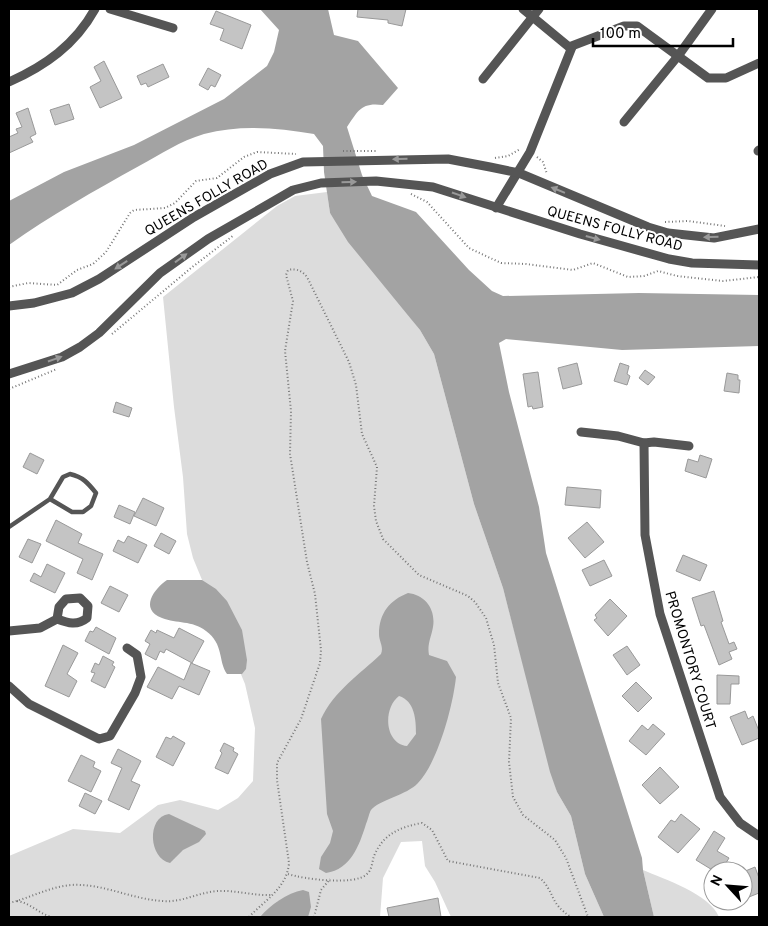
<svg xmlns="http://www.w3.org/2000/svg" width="768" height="926" font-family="Overpass,sans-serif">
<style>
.green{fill:#dcdcdc}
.water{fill:#a3a3a3;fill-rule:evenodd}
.building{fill:#c4c4c4;stroke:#999}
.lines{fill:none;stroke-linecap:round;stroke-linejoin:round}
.path{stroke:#777;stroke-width:2;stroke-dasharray:1 2.5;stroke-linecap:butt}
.service{stroke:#555;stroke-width:4.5}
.minor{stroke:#555;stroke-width:9}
.oneway{fill:#999}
.labels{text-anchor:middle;stroke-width:4;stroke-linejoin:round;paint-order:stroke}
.street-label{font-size:14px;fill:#000;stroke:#fff}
</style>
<rect width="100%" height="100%" fill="#fff"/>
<g class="green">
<polygon points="327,192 330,213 420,330 434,354 474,504 503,588 557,792 571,816 585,874 604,917 451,917 435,882 425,866 422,841 401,842 383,878 380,917 9,917 9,856 73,829 120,833 158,805 180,800 218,810 238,798 253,781 255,728 245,684 193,558 187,534 183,477 174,407 163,297 277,206 295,196"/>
<path d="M643 870C664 879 710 894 719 917H654Z"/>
</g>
<g class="water">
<path d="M260 9H328L334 35 358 41 398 88 383 105C361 102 358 111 347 127L362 175 372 196 416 212 469 270 492 291 503 296 639 293 759 295V346L622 350 506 339 499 343 509 392 539 507 546 553 642 858 643 870 654 917H604L585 874 571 816 557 792 550 772 503 588 474 504 434 354 420 330 348 242 330 213 324 172 323 146 314 134C278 128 241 124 204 134 180 141 161 154 139 166 94 191 51 215 9 245V201L64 172 134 145 224 99 267 66 274 52 279 30Z"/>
<path d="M167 580H202L216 589 227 601 242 630 247 660 246 669 242 674H227C218 661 224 644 206 631 192 620 177 624 162 618 139 609 154 589 167 580Z"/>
<path d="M408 593C425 595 436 609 433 627 431 638 427 644 429 655L447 661 456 677C453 706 438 762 418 783 407 795 379 800 371 810 369 813 368 820 366 824 359 846 351 869 326 873L319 869 321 857 330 843 333 831 327 814 321 719C334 691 360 674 381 654 384 646 379 642 379 634 379 613 390 600 408 593ZM399 696C415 701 416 720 416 734L407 746C384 743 383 708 399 696Z"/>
<path d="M169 814 205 831 206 834 199 842 183 850 170 863C149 859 146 817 169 814Z"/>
<path d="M303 890 309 892 311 907 308 917H260C270 905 287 893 303 890Z"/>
</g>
<g class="building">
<polygon points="358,9 406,9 402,26 388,23 388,20 357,17"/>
<polygon points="216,11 251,25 242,49 220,40 224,29 210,24"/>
<polygon points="104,61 122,98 100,108 90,87 101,81 94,67"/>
<polygon points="163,64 169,77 148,87 146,83 141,85 137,76"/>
<polygon points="208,68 221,75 215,87 211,85 208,90 199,85"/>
<polygon points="69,104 74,119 55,125 50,110"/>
<polygon points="28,108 36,134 30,137 33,142 9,153 9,137 18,133 16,129 22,127 16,113"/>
<polygon points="577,363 582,384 563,389 558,368"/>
<polygon points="620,363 629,366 627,374 630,376 627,385 614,381"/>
<polygon points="645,370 655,377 648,385 639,378"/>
<polygon points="538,372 543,407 533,409 532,406 528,407 523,374"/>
<polygon points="727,373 738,375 738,380 740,380 739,393 724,391"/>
<polygon points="116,402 132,408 129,417 113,412"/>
<polygon points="30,453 44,460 37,474 23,467"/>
<polygon points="700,455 712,459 706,478 685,471 688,459 698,462"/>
<polygon points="567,487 601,490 600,508 565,505"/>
<polygon points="143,498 164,508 156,526 134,516"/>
<polygon points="119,505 135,512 130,524 114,517"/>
<polygon points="56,520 82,534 78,543 103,554 92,580 77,573 83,559 46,541"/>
<polygon points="587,522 604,542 585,558 568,538"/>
<polygon points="161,533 176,541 169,554 154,546"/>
<polygon points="128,536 147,545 138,563 113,551 118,540 124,543"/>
<polygon points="28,539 41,544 32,563 19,557"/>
<polygon points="683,555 707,565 700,581 676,571"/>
<polygon points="604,560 612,576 590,586 582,570"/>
<polygon points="47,564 65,573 55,593 30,581 34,573 41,577"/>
<polygon points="110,586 128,595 119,612 101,603"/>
<polygon points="714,591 723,621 721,622 729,644 734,642 737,649 729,652 732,659 719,665 704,625 701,626 692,598"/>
<polygon points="610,599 627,616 608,636 594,620 597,618 595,615"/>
<polygon points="96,627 116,638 109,654 85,641 90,631 93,632"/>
<polygon points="179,628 204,641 192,663 166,649 164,653 160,651 156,660 145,654 150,644 145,641 151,630 156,633 157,630 174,638"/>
<polygon points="63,645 78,653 67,674 77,681 69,697 45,686"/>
<polygon points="627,646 640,665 627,675 613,655"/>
<polygon points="103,656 114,662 112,665 115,667 105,688 91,681 95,673 91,672 95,663 99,665"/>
<polygon points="191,663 210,671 199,695 179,686 172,699 147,687 158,667 184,680"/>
<polygon points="717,675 739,676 739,684 731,684 730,704 717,704"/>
<polygon points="636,682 652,698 638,712 622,696"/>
<polygon points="745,711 748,719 753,716 759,731 759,738 742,745 730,717"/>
<polygon points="653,724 665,734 646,755 629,741 642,725 648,730"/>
<polygon points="173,736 185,743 173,766 156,757 166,737 171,739"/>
<polygon points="224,743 234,748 233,751 238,754 228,774 215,768 222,753 220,751"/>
<polygon points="118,749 141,761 131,781 140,785 129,810 108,800 122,768 111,763"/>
<polygon points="81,755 95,762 93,767 101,771 91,792 68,781"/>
<polygon points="660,767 679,787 660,804 642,785"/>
<polygon points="85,793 102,801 95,814 79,806"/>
<polygon points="681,814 700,829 678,853 658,837 671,820 675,822"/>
<polygon points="714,831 725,838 717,851 729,858 721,871 714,871 696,860"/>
<polygon points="755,867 759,878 759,893 749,897 748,892 743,894 743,872"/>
<polygon points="438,898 441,917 389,917 387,908"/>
</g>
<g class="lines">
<g class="path">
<polyline points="343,151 378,151"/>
<polyline points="537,157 543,162 547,174"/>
<polyline points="495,158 508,156 520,149"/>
<polyline points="411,194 427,202 469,248 501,263 526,264 573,270 593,263 628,277 644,276 658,271 677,276 723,281 759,277"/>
<polyline points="665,222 688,221 725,226"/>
<polyline points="9,287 28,283 57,285 77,270 93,264 106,252 130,213 134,210 165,208 175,203 196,181 217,178 244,157 257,152 296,154"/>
<polyline points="112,334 191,268 234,235"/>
<polyline points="9,389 57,369"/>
<path d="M288 874C303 879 355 886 367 874 372 870 372 862 374 856 383 834 400 827 422 823L432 830 448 861 540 878C555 892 549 903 571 917"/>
<path d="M17 901C31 903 39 914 52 917"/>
<path d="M9 903C30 898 49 887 71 885 102 883 131 899 162 901 182 903 199 892 218 891 236 890 254 896 272 895"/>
<path d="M249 917C265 900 287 888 289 863L277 780V763L301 719 320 663 321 650 315 594 307 562 290 454 291 411 285 351 293 301 286 275 288 270C297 268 302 271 307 277L349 362 356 385 362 434 377 467 374 506 376 521 383 539 419 575 468 596 475 602 486 618 494 645 498 683 511 718 509 762 513 797 523 815 555 840 566 858 588 917"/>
<polyline points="314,917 321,890 330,879"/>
</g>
<path class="service" d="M9 527 50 499 63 477 70 474C83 477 88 483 96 493L91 506 83 512H72L50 499"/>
<g class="minor">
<polyline points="110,9 173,28"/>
<polyline points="523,9 569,47 624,26 637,26 708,78 726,78 759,63"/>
<polyline points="483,79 539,9"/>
<path d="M9 82C45 66 75 45 95 9"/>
<polyline points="624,122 678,56 712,9"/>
<polyline points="758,151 759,150"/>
<polyline points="496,208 530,152 572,47"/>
<polyline points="9,306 34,303 72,293 99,279 194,217 270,174 303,162 448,159 490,167 519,173 648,227 668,233 714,238 759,229"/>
<polyline points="9,374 62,357 80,347 99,333 160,273 208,239 293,190 321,183 376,181 433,187 580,234 669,259 692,263 759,265"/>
<polyline points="581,432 618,436 644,443 654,442 689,446"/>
<polyline points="644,443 645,535 660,614 720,797 740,823 759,836"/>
<path d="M9 631 40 628 57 619C68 623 77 626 87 618L88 606 80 598 66 599 59 607 57 619"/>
<polyline points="9,686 29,704 99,739 110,736 135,693 141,677 137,655 127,648"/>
</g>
</g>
<defs><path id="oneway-solid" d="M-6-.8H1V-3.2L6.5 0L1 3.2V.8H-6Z" transform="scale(1.25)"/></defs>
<g class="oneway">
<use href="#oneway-solid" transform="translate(400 159) rotate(179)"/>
<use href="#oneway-solid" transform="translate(349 182) rotate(-2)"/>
<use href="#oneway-solid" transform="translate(558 190) rotate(-158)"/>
<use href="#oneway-solid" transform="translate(459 195) rotate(19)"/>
<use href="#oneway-solid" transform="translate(711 237) rotate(178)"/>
<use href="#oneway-solid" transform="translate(593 238) rotate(15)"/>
<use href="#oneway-solid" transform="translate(181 258) rotate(-36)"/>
<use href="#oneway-solid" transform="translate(121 265) rotate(147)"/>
<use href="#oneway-solid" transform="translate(55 359) rotate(-19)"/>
</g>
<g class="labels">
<g class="street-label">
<text transform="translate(206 197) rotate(-30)" y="5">QUEENS FOLLY ROAD</text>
<text transform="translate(615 228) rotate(15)" y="5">QUEENS FOLLY ROAD</text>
<text transform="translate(691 660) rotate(73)" y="5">PROMONTORY COURT</text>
</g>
</g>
<rect width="768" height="926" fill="none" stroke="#000000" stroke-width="20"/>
<g transform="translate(728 886) rotate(296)"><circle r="24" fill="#ffffff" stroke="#999999"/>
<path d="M0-4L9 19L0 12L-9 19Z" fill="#000000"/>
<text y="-8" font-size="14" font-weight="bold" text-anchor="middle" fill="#000000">N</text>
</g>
<path d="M593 38v8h140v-8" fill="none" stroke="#000000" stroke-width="2.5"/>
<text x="600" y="38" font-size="15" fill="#000000" stroke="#ffffff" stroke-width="4" paint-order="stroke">100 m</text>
</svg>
